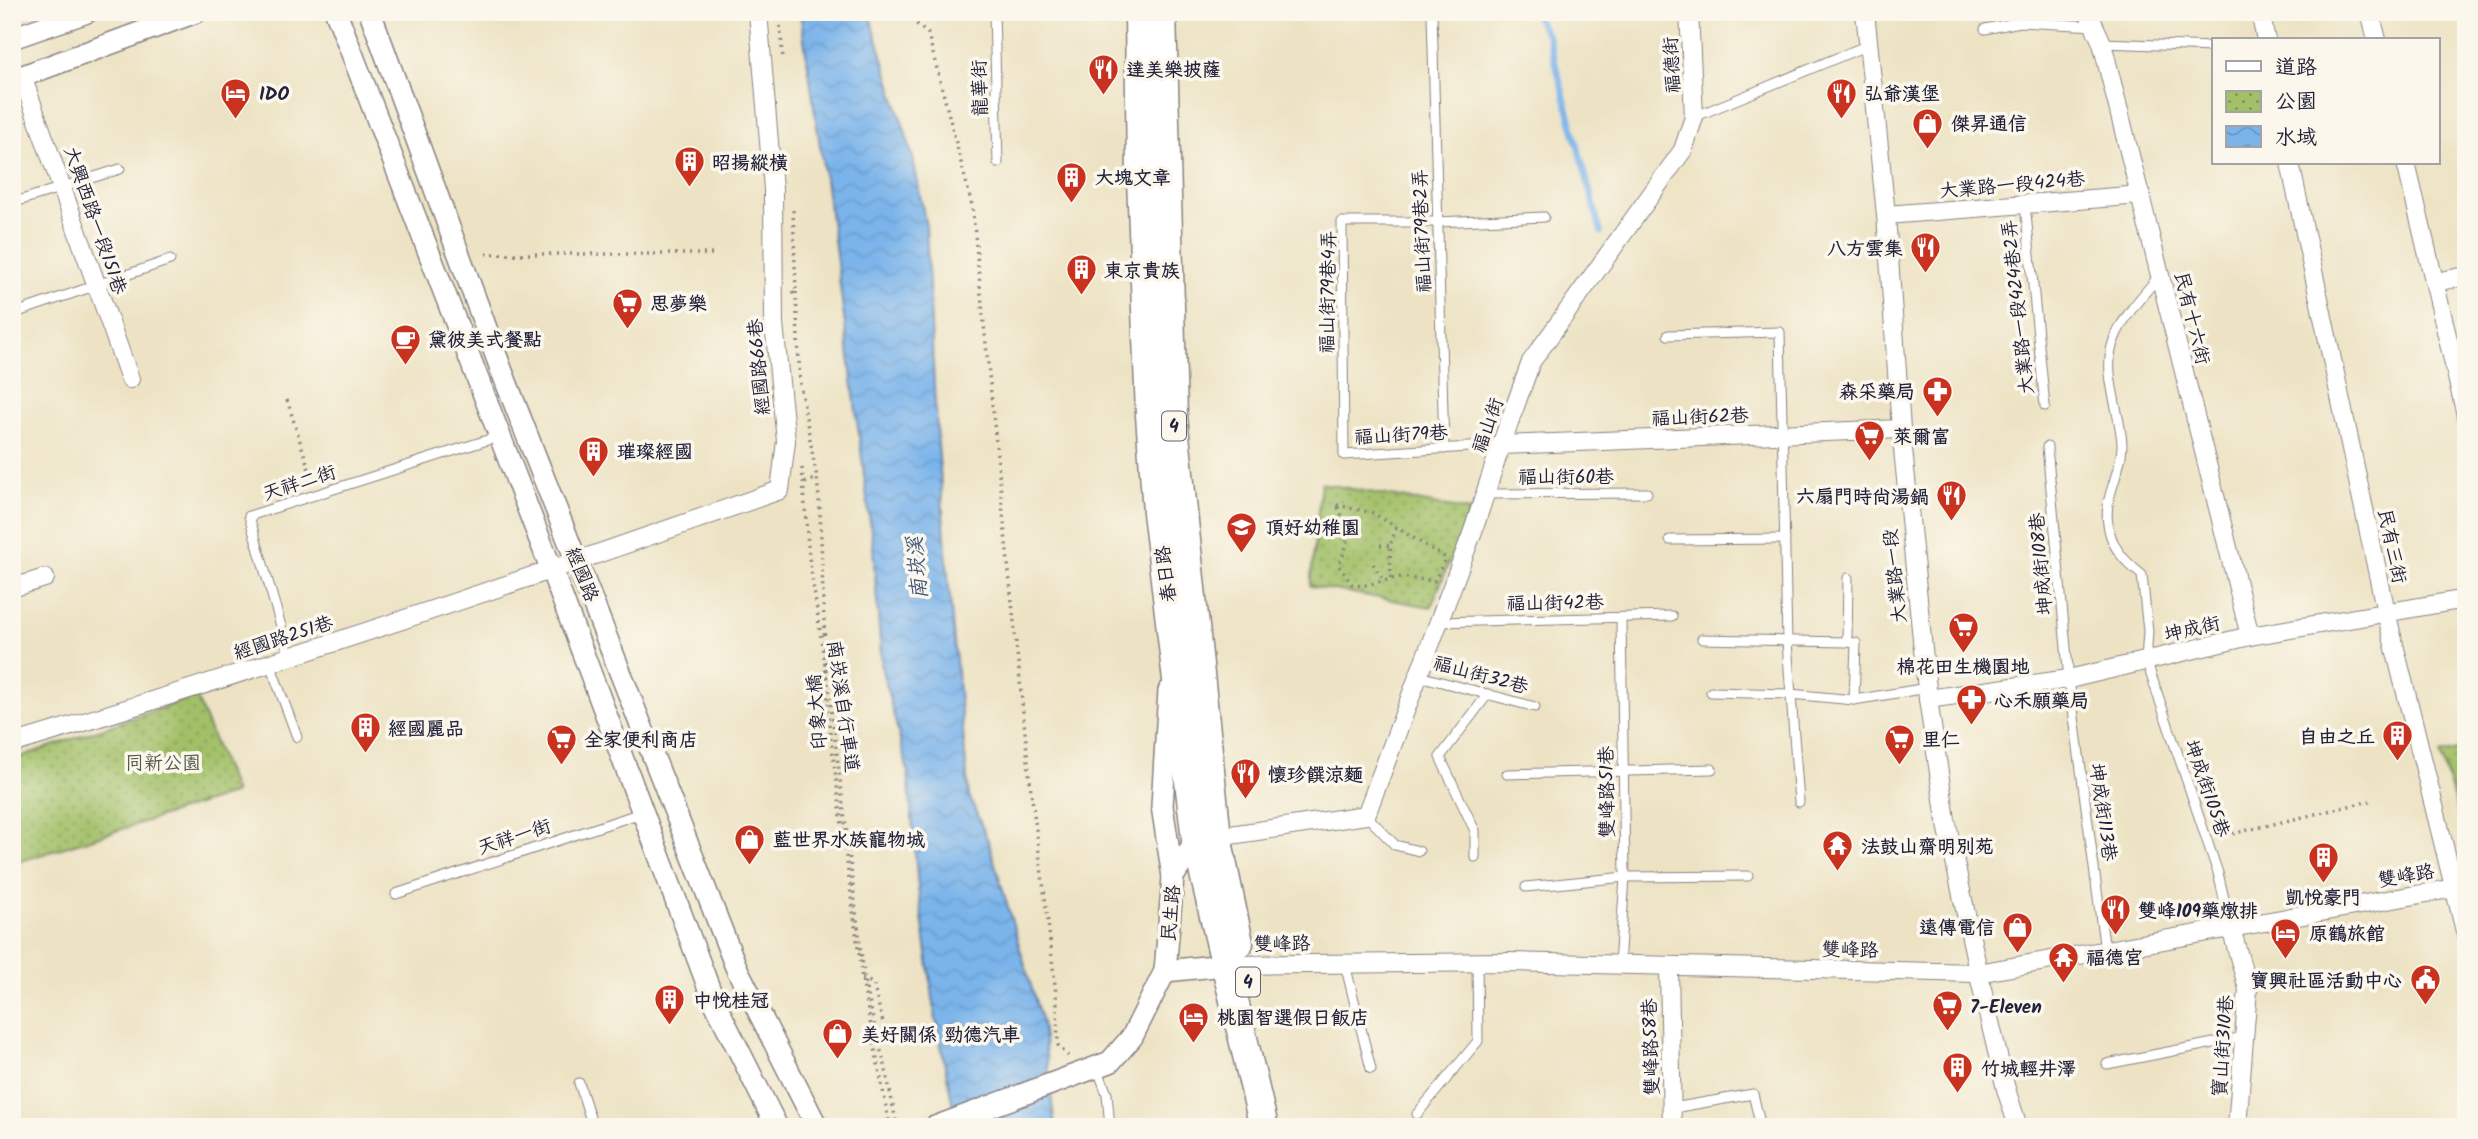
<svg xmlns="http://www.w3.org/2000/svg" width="2478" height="1139" font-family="Kalam,'LXGW WenKai TC',sans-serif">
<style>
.park{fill:url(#park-dots);stroke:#627151;stroke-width:2}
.water{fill:url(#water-waves);stroke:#4e6b93;stroke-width:2}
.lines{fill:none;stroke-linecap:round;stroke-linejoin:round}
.stream{stroke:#7ab4eb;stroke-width:6}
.service-casing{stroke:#888280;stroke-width:11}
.minor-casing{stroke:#888280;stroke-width:20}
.tertiary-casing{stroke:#888280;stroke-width:24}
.primary-casing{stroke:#888280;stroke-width:31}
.path{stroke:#888280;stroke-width:3.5;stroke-dasharray:2 5;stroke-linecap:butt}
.service{stroke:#fff;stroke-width:9}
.minor{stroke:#fff;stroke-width:18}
.tertiary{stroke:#fff;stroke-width:21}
.primary{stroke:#fff;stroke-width:28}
.path-bridge{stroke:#888280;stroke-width:3.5;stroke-dasharray:2 5;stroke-linecap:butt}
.labels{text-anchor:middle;stroke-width:7;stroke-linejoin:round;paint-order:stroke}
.shield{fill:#fbf7ec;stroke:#636270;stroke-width:2}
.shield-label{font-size:18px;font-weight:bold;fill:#22223b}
.street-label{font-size:19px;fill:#22223b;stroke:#fbf7ec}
.poi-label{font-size:19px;font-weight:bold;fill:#22223b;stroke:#fbf7ec;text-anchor:start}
.park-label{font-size:19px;fill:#4f594a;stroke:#fbf7ec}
.water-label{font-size:21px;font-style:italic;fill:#415579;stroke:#fbf7ec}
</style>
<defs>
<pattern id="park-dots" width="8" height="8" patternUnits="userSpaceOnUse" patternTransform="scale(1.75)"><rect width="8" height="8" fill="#a2c067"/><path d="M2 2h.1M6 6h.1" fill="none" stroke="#849c56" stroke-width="1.8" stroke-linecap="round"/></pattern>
<pattern id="water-waves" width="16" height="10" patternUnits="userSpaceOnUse" patternTransform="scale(1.75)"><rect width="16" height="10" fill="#7ab4eb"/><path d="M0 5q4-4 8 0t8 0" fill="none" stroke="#699aca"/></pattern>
</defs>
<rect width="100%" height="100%" fill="#fbf7ec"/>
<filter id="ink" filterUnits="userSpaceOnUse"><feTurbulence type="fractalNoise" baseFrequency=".0143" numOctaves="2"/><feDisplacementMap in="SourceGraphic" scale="14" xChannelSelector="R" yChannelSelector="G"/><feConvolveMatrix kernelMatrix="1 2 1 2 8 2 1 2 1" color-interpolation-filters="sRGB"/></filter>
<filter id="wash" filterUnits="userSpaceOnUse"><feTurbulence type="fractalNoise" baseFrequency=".00686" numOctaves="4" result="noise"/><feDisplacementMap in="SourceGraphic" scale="28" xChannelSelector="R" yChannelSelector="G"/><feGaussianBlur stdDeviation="1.57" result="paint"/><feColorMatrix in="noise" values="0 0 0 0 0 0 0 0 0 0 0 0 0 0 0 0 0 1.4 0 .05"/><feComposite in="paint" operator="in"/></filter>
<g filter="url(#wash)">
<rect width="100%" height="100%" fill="#ede3c4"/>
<g class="park">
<polygon points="1321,483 1470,511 1431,607 1310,586"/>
<polygon points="196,696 235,793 12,864 12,760"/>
<polygon points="2466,748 2466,837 2440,754"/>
</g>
<polygon class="water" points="800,12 869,12 913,158 926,226 935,404 948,577 969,796 989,843 1042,1023 1055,1127 957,1127 936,1020 918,888 908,772 882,669 873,547 856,411 835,247"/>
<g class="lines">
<polyline class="stream" points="1533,12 1548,36 1601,232"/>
</g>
</g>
<g filter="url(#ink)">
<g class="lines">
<defs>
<g id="service">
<polyline points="994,12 998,163"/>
<polyline points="1432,12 1444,449"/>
<polyline points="1985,29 2020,22 2095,26"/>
<polyline points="2102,43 2214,47"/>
<polyline points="1694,117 1868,45"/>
<polyline points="12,203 120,169"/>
<polyline points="2025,204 2045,406"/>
<path d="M2160 275C2144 294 2123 316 2114 340 2101 373 2121 412 2122 445 2122 472 2103 497 2108 524 2111 547 2124 561 2142 575L2148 631 2146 660 2218 873 2231 928"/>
<polyline points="12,314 170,260"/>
<polyline points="1668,335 1780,332 1787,642 1799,802"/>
<polyline points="1501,445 1344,455 1342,222 1438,222 1544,217"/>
<polyline points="2047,447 2069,679 2105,951"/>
<polyline points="1485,494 1647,493"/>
<polyline points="1670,540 1785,539"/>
<polyline points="1848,578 1847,642 1856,643 1854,700"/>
<polyline points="1439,622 1672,616"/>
<polyline points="1702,639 1847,642"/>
<polyline points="290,657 249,516 500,436"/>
<polyline points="270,664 297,737"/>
<polyline points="1419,676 1535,707"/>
<polyline points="1711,692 1790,694 1854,700 1927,688"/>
<polyline points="1507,774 1712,769"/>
<polyline points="1366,815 1395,845 1419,851"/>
<polyline points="1475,857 1475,831 1440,757 1488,694"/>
<polyline points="1526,887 1625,877 1748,876"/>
<polyline points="396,894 641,813"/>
<polyline points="1345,964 1371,1069"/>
<polyline points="1619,965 1625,877 1621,619"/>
<polyline points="2107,1064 2244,1037"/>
<polyline points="1097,1067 1107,1094 1110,1127"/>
<polyline points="579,1083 593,1127"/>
<polyline points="1673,1108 1753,1094 1761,1127"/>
<polyline points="1417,1114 1478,1041 1477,962"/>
</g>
<g id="minor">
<polyline points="1865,12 1886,215 1901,429 1928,699 1946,820 1980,980 2006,1089 2018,1127"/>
<polyline points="2088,12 2102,43 2250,636"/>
<polyline points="2260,12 2266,40"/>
<polyline points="2370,12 2377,40"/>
<polyline points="22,76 130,379"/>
<polyline points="2290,163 2386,612 2466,935"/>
<polyline points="2406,163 2466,415"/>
<polyline points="1886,215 2141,195"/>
<polyline points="2436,282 2466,276"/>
<polyline points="1501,445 1901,429"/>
<polyline points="12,588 45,578"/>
<polyline points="1928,699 2069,679 2250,636 2466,599"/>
<path d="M12 744C270 666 526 580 780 490L786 441 774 324 773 189 758 12"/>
<polyline points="1217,837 1366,815 1473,531 1501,445 1531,362 1683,150 1694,117 1689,12"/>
<polyline points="2231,928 2248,989 2237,1127"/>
<polyline points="1225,965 1510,962 1978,973 2466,886"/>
<polyline points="1669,966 1672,1127"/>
</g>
<g id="tertiary">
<polyline points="336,12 552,571 713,999 777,1127"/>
<polyline points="370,12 501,369 736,967 817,1127"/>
<polyline points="12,38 87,12"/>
<polyline points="12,80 196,12"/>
<polyline points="1169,691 1162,806 1173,877"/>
<polyline points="1165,971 1225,965"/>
<polyline points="935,1127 1110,1062 1132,1037 1165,971 1173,877 1196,840 1204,839"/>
</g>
<g id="primary">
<polyline points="1139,12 1141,177 1150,415 1157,512 1196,840 1264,1127"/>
<polyline points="1162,12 1173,416 1217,837 1239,943"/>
</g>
</defs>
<use href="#service" class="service-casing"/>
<use href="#minor" class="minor-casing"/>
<use href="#tertiary" class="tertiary-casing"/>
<use href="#primary" class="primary-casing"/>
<g class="path">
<polyline points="779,12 783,59"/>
<polyline points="901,12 905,18 910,18 928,34 972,205 1031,791 1047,913 1057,1003 1058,1045 1068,1056"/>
<polyline points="486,254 715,254"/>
<polyline points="792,293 796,292 793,210"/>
<polyline points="287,400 313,482"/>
<polyline points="802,468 809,557 831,706 864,976 876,1034 885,1065 897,1127"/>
<polyline points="805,483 817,478"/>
<path d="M1337 505 1373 513 1446 558 1434 581 1401 577 1361 586 1352 584 1338 565C1352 540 1349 531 1337 505Z"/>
<polyline points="1380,545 1390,546"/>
<polyline points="1373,564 1383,580"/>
<polyline points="1391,578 1390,546 1396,528"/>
<polyline points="2219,837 2370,801"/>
</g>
<use href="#service" class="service"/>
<use href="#minor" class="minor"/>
<use href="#tertiary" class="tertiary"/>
<use href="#primary" class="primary"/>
<g class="path-bridge">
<polyline points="796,292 800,384 817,478 820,510 827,709 862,979 890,1127"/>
<polyline points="862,979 873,983 885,1031 876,1034"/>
</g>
</g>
</g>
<defs>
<symbol id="restaurant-pin" viewBox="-11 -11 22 30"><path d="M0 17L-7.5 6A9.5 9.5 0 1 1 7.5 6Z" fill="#c8321e" stroke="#fbf7ec"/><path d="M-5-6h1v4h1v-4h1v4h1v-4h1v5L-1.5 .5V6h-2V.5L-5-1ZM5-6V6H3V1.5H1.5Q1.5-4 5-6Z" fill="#fff"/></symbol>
<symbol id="hotel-pin" viewBox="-11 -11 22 30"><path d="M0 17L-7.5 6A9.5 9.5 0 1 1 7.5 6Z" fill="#c8321e" stroke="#fbf7ec"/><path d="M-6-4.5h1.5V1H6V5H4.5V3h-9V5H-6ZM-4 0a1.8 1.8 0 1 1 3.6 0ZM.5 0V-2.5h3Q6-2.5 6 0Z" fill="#fff"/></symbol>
<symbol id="shop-pin" viewBox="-11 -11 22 30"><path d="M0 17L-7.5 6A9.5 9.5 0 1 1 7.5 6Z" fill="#c8321e" stroke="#fbf7ec"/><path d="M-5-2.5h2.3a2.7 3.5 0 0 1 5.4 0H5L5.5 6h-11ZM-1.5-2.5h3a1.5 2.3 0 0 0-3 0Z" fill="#fff"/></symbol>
<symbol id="building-pin" viewBox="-11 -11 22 30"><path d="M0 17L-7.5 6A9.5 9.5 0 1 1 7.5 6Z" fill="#c8321e" stroke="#fbf7ec"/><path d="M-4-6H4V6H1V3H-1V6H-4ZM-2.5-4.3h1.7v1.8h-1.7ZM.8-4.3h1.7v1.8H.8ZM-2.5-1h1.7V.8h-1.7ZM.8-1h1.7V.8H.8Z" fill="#fff"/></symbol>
<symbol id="supermarket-pin" viewBox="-11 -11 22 30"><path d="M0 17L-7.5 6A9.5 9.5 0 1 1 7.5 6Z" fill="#c8321e" stroke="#fbf7ec"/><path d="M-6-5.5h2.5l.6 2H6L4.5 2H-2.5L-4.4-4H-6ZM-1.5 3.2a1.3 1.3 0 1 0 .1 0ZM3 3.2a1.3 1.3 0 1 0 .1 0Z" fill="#fff"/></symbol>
<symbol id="cafe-pin" viewBox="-11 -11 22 30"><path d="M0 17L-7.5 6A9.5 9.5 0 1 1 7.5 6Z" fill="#c8321e" stroke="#fbf7ec"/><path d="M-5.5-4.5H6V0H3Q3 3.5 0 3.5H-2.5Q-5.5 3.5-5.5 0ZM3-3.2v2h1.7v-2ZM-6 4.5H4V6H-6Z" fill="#fff"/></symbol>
<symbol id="pharmacy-pin" viewBox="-11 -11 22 30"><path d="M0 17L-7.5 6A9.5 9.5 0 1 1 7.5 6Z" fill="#c8321e" stroke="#fbf7ec"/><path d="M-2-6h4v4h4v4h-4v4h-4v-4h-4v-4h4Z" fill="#fff"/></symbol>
<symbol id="school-pin" viewBox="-11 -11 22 30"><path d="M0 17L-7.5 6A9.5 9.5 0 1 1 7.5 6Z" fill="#c8321e" stroke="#fbf7ec"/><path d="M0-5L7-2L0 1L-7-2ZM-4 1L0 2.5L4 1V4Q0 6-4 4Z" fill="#fff"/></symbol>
<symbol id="temple-pin" viewBox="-11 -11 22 30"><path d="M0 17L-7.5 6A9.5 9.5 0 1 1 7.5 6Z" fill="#c8321e" stroke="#fbf7ec"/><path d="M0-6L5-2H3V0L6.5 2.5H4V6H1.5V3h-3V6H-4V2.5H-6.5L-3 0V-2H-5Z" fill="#fff"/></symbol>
<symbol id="civic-pin" viewBox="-11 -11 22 30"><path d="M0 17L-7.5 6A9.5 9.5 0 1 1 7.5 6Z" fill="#c8321e" stroke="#fbf7ec"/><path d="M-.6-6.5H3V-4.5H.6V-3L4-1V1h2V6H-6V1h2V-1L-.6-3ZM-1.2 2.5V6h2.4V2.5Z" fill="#fff"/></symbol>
</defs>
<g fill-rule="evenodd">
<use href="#restaurant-pin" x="1086" y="52" width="35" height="47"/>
<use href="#hotel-pin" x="218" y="76" width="35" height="47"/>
<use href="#restaurant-pin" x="1824" y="76" width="35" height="47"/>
<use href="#shop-pin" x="1910" y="106" width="35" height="47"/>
<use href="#building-pin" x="672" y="144" width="35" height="47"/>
<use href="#building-pin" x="1054" y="160" width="35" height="47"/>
<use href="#restaurant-pin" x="1908" y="230" width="35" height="47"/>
<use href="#building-pin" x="1064" y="252" width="35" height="47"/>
<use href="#supermarket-pin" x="610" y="286" width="35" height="47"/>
<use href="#cafe-pin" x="388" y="322" width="35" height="47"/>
<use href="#pharmacy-pin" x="1920" y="374" width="35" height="47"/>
<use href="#supermarket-pin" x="1852" y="418" width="35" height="47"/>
<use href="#building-pin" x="576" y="434" width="35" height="47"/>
<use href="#restaurant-pin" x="1934" y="478" width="35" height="47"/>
<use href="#school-pin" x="1224" y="510" width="35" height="47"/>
<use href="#supermarket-pin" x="1946" y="610" width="35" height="47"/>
<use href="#pharmacy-pin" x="1954" y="682" width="35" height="47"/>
<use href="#building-pin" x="348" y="710" width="35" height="47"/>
<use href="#building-pin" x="2380" y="718" width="35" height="47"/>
<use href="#supermarket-pin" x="544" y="722" width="35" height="47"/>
<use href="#supermarket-pin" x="1882" y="722" width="35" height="47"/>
<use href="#restaurant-pin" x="1228" y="756" width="35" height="47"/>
<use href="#shop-pin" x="732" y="822" width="35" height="47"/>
<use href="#temple-pin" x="1820" y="828" width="35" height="47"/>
<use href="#building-pin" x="2306" y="840" width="35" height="47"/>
<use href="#restaurant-pin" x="2098" y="892" width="35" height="47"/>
<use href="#shop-pin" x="2000" y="910" width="35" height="47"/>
<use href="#hotel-pin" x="2268" y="916" width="35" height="47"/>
<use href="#temple-pin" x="2046" y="940" width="35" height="47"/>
<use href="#civic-pin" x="2408" y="962" width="35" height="47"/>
<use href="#building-pin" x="652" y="982" width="35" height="47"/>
<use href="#supermarket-pin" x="1930" y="988" width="35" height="47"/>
<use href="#hotel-pin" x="1176" y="1000" width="35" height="47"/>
<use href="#shop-pin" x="820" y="1016" width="35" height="47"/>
<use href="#building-pin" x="1940" y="1050" width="35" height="47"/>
</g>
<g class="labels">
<g class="shield">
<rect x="1162" y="411.5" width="24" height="29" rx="5"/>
<rect x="1236" y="967.5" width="24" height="29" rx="5"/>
</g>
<g class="shield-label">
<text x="1174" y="432">4</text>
<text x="1248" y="988">4</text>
</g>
<g class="street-label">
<text transform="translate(1671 65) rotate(-93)" y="7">福德街</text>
<text transform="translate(979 88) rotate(-92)" y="7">龍華街</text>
<text transform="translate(2012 184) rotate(-5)" y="7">大業路一段424巷</text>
<text transform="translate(96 220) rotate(71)" y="7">大興西路一段151巷</text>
<text transform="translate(1421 231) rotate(-92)" y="7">福山街79巷2弄</text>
<text transform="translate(1327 292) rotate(-89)" y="7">福山街79巷4弄</text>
<text transform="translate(2017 307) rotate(-96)" y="7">大業路一段424巷2弄</text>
<text transform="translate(2193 318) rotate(76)" y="7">民有十六街</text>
<text transform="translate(758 367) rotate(-95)" y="7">經國路66巷</text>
<text transform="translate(1700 416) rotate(-2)" y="7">福山街62巷</text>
<text transform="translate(1487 425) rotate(-70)" y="7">福山街</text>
<text transform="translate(1401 434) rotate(-3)" y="7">福山街79巷</text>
<text x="1566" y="483">福山街60巷</text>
<text transform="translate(299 482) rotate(-18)" y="7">天祥二街</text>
<text transform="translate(2393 546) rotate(78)" y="7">民有三街</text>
<text transform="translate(2040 564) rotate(-95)" y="7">坤成街108巷</text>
<text transform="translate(583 574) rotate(68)" y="7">經國路</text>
<text transform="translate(1165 574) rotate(-97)" y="7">春日路</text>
<text transform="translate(1894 576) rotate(-96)" y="7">大業路一段</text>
<text transform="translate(1555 602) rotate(-1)" y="7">福山街42巷</text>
<text transform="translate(2192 628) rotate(-13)" y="7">坤成街</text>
<text transform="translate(283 637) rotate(-18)" y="7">經國路251巷</text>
<text transform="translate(1481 674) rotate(15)" y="7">福山街32巷</text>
<text transform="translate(844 706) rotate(82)" y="7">南崁溪自行車道</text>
<text transform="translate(816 712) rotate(-95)" y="7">印象大橋</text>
<text transform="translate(2208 788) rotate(71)" y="7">坤成街105巷</text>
<text transform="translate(1606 792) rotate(-91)" y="7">雙峰路51巷</text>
<text transform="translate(2104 812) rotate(82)" y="7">坤成街113巷</text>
<text transform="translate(514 836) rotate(-18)" y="7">天祥一街</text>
<text transform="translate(2406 875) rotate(-10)" y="7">雙峰路</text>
<text transform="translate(1170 913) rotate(-85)" y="7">民生路</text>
<text transform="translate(1282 943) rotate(-1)" y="7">雙峰路</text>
<text transform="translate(1850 949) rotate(1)" y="7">雙峰路</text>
<text transform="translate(2222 1046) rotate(-86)" y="7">寶山街310巷</text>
<text transform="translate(1650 1047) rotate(-92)" y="7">雙峰路58巷</text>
</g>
<g class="poi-label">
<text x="1126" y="76">達美樂披薩</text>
<text x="259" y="100">IDO</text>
<text x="1864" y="100">弘爺漢堡</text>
<text x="1951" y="130">傑昇通信</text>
<text x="712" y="169">昭揚縱橫</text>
<text x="1095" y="184">大塊文章</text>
<text x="1903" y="255" text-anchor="end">八方雲集</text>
<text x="1104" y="277">東京貴族</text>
<text x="650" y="310">思夢樂</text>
<text x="428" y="346">黛彼美式餐點</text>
<text x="1915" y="398" text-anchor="end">森采藥局</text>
<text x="1893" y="443">萊爾富</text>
<text x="617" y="458">璀璨經國</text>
<text x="1929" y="503" text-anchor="end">六扇門時尚湯鍋</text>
<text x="1265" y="534">頂好幼稚園</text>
<text x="1963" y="673" text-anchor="middle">棉花田生機園地</text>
<text x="1994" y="707">心禾願藥局</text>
<text x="388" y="735">經國麗品</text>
<text x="2375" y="743" text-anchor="end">自由之丘</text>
<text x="584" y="746">全家便利商店</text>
<text x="1922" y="746">里仁</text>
<text x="1268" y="781">懷珍饌涼麵</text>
<text x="773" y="846">藍世界水族寵物城</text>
<text x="1861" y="853">法鼓山齋明別苑</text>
<text x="2323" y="904" text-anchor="middle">凱悅豪門</text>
<text x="2138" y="917">雙峰109藥燉排</text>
<text x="1995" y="934" text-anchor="end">遠傳電信</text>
<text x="2309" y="940">原鶴旅館</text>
<text x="2086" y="964">福德宮</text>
<text x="2402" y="987" text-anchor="end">寶興社區活動中心</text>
<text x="693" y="1007">中悅桂冠</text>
<text x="1970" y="1013">7-Eleven</text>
<text x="1217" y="1024">桃園智選假日飯店</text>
<text x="861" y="1041">美好關係 勁德汽車</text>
<text x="1981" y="1075">竹城輕井澤</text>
</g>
<g class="park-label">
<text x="163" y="769">同新公園</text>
</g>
<g class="water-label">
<text transform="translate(917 568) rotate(-95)" y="7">南崁溪</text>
</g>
</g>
<rect width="2478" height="1139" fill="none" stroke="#fbf7ec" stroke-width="42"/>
<rect x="2212" y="38" width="228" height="126" fill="#fbf7ec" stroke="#a4a2a5" stroke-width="2"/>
<rect x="2226" y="61" width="35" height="10" fill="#ffffff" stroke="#a4a2a5" stroke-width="2"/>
<text x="2275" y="74" font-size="21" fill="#22223b">道路</text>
<rect x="2226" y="91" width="35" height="21" fill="url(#park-dots)" stroke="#a4a2a5" stroke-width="2"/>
<text x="2275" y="108" font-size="21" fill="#22223b">公園</text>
<rect x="2226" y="126" width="35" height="21" fill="url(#water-waves)" stroke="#a4a2a5" stroke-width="2"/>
<text x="2275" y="144" font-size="21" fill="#22223b">水域</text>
</svg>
